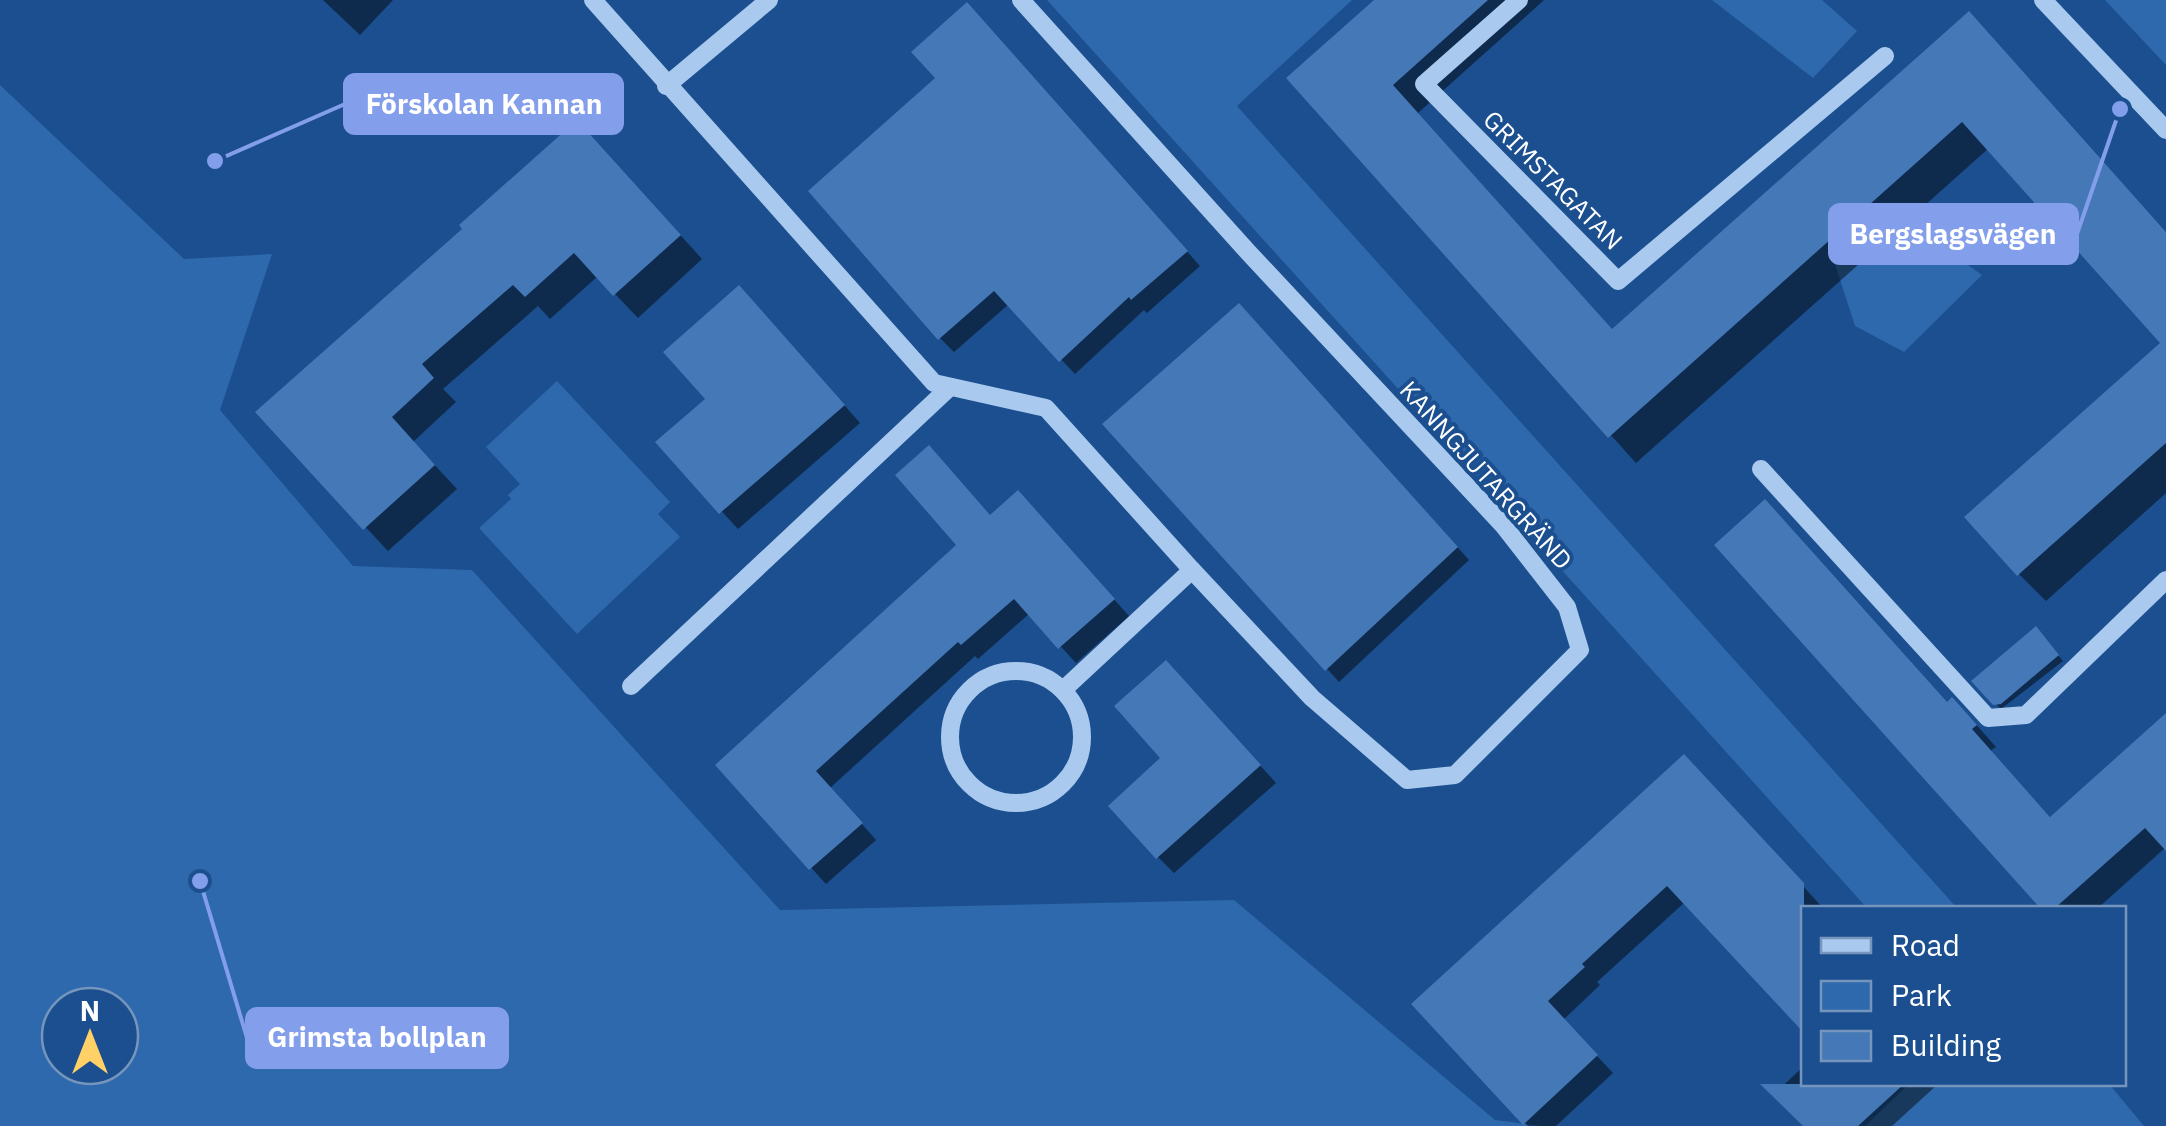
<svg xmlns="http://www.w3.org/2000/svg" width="2166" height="1126" font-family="'IBM Plex Sans',sans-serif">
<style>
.green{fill:#2e69ad;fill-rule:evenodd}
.shadow{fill:#0007}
.building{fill:#4478b7}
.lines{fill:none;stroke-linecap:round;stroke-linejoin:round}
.minor{stroke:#a9c9ee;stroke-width:18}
.labels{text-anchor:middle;stroke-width:8;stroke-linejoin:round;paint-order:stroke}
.street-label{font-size:25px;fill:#fff;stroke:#1b4f8f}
.leader{fill:none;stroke:#839eea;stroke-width:4}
.callout-dot{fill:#839eea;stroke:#1b4f8f;stroke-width:4}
.callout{fill:#839eea;stroke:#839eea;stroke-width:4}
.callout-label{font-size:28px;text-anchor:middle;font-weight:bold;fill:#fff}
</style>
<rect width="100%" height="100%" fill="#1b4f8f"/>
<g class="green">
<polygon points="1047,0 1352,0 1237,106 1957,908 1867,908"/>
<polygon points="1712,0 1822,0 1857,31 1813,78"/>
<polygon points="2105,0 2166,0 2166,65"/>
<path d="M0 85 184 259 272 254 220 410 353 566 472 570 780 910 1234 900 1495 1120 1543 1126H0ZM60 1006H120V1066H60Z"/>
<polygon points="1915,227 1982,275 1904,352 1855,326 1835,264 1859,239"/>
<polygon points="557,381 670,502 658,514 680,537 577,634 479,528 511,499 508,495 520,484 486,447"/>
<polygon points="1909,1084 2109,1084 2144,1126 1865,1126"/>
</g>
<g class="shadow">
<polygon points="323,0 393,0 360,35"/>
<polygon points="1378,0 1544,0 1418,113 1613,331 1969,15 2166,232 2166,493 2046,601 2019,574 2163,343 1989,148 1636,463 1290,79"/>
<polygon points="981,19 1200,266 1147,313 1144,310 1075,374 1009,304 954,352 940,338 938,78"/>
<polygon points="600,146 702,259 638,318 598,276 550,319 538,306 443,389 456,402 413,442 457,489 388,551 259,413"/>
<polygon points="756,305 860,423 738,529 658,442 708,399"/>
<polygon points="1251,319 1469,560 1339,682 1106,424"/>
<polygon points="1033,509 1129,616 1076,663 1030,613 978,659 975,656 830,788 876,840 826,884 719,766 991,517"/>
<polygon points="1717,545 1973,721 1996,747 1990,751 2052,819 2166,716 2166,847 2098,908 2043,908"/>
<polygon points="2040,635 2063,661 2001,709 1975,681"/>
<polygon points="1183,680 1276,783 1174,873 1158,857 1164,759"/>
<polygon points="1700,774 1823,908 1685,902 1597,982 1600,985 1563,1020 1613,1073 1556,1126 1528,1126 1415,1004"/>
<polygon points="1804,1066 1804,1084 1938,1084 1892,1126 1807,1126 1774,1094"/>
</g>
<g class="building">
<polygon points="1374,0 1488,0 1393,85 1612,329 1969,11 2166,232 2166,443 2017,576 1964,517 2160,343 1962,122 1608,438 1286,78"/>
<polygon points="967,2 1188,251 1131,300 1129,297 1059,362 994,291 938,340 808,191 935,78 911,52"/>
<polygon points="577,120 681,235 613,296 574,253 525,297 513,285 422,364 434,378 392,417 435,465 363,530 255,412 462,229 459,225"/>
<polygon points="739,285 845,405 719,514 655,442 705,399 663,352"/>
<polygon points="1239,303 1458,547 1325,671 1102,424"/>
<polygon points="929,445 990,515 1018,490 1115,599 1058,649 1014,599 961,645 958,642 816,771 863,823 809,870 715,765 956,545 895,475"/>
<polygon points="1765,499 1947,702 1952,697 1977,725 1972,729 2050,817 2166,713 2166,851 2145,828 2055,908 2040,908 1714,545"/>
<polygon points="2036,626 2059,655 2001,704 1993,705 1971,681"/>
<polygon points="1166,660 1261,765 1156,859 1108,806 1160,758 1114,706"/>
<polygon points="1684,754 1804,883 1804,1033 1667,886 1582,964 1585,967 1548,1001 1598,1055 1523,1125 1411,1004"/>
<polygon points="1760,1084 1904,1084 1858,1126 1803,1126"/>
</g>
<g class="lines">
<g class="minor">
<polyline points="593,0 934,383 1046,408 1192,570"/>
<polyline points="1021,0 1248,252 1503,525 1567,607 1580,650 1455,775 1407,780 1312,698 1192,570 1063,690"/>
<polyline points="1519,0 1424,84 1618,281 1885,56"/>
<polyline points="2043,0 2166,130"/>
<polyline points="666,86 769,0"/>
<polyline points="1761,469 1988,718 2026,715 2166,580"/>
<circle cx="1016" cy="737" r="66"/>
<polyline points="631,686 950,387"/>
</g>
</g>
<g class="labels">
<g class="street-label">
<text transform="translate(1553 180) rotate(45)" y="9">GRIMSTAGATAN</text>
<text transform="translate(1486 475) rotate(48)" y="9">KANNGJUTARGRÄND</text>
</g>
</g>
<path class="leader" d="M215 161L345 104M2120 109L2077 234M200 881L247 1038"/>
<g class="callout-dot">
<circle cx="215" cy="161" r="10"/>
<circle cx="2120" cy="109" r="10"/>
<circle cx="200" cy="881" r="10"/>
</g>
<g class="callout">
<rect x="345" y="75" width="277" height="58" rx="10"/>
<rect x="1830" y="205" width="247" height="58" rx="10"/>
<rect x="247" y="1009" width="260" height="58" rx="10"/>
</g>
<g class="callout-label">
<text x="484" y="114">Förskolan Kannan</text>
<text x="1953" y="244">Bergslagsvägen</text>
<text x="377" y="1047">Grimsta bollplan</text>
</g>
<rect x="1801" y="906" width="325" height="180" fill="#1b4f8f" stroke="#7695bc" stroke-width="2.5"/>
<rect x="1821" y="938" width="50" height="15" fill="#a9c9ee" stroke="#7695bc" stroke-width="2.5"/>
<text x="1891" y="956" font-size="30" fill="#ffffff">Road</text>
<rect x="1821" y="981" width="50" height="30" fill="#2e69ad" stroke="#7695bc" stroke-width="2.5"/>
<text x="1891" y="1006" font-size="30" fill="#ffffff">Park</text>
<rect x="1821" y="1031" width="50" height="30" fill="#4478b7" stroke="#7695bc" stroke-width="2.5"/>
<text x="1891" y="1056" font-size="30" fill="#ffffff">Building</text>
<g transform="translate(90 1036)"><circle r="48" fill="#1b4f8f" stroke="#7695bc" stroke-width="2.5"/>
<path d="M0-8L18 38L0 25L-18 38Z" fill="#ffd166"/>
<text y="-15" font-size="28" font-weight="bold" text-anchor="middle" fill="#ffffff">N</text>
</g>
</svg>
